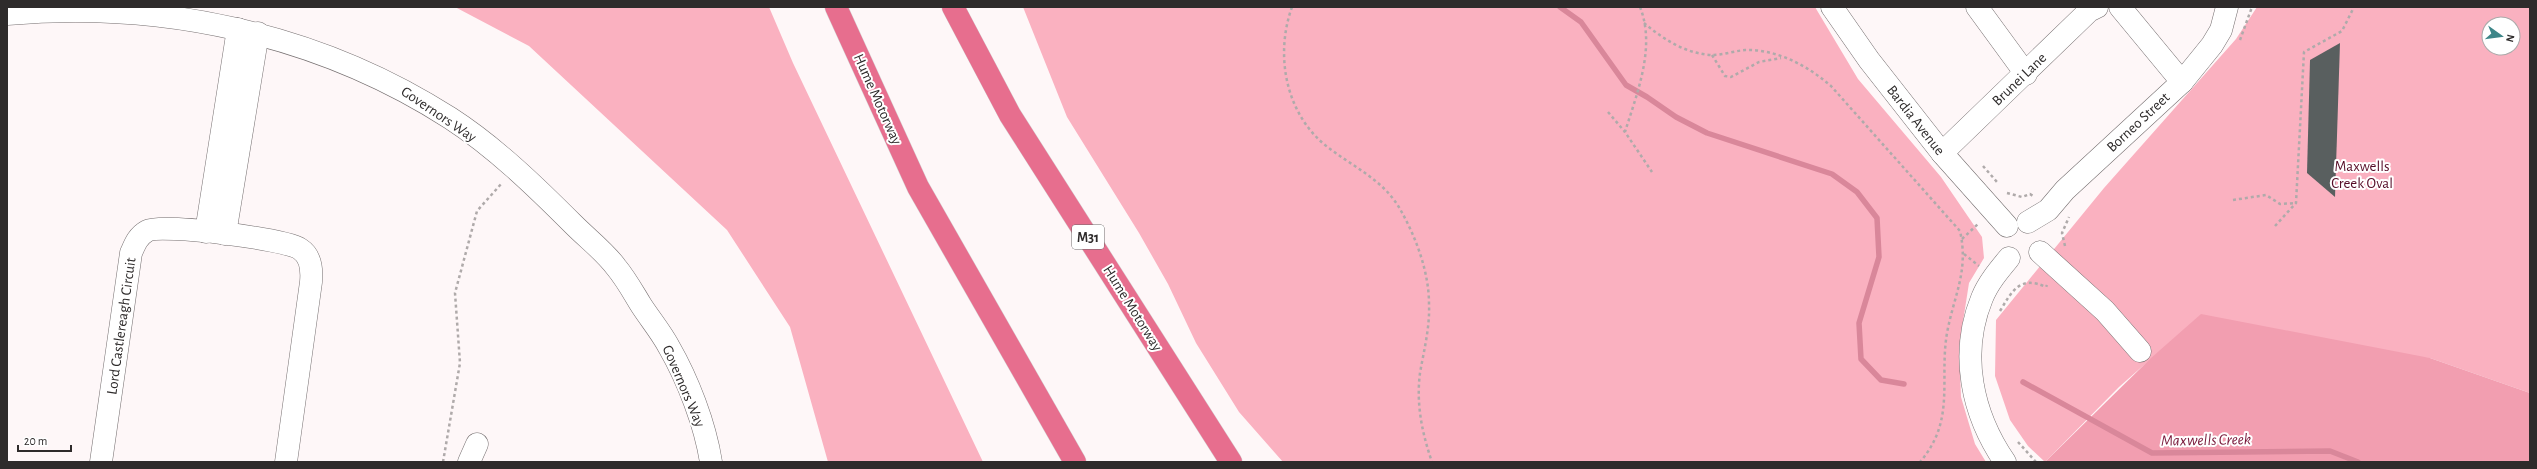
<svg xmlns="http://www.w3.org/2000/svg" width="2537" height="469" font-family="'Alegreya Sans',sans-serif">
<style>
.green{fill:#fab1c0;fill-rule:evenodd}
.forest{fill:#f29eb0}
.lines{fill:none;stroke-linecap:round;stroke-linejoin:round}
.stream{stroke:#d9879a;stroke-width:5.5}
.building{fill:#595f5f}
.minor-casing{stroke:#756f70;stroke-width:23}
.highway-casing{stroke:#d5d5d5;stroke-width:23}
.path{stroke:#afaaaa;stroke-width:2.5;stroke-dasharray:3 3;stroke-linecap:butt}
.minor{stroke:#fff;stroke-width:22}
.highway{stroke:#e76e8e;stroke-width:22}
.labels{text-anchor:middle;stroke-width:4;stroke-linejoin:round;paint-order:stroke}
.shield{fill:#fff;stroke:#6d6b6b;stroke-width:1}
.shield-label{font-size:14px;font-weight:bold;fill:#2e2b2b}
.street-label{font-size:15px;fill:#2e2b2b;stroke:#fff}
.park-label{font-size:15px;fill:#560c27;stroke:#fff}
.water-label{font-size:16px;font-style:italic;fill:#781739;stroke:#fff}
</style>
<rect width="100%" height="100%" fill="#fef7f8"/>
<g class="green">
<polygon points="455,7 769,7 793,63 983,462 828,462 790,327 727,230 529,46"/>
<polygon points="1023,7 1815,7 1858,79 1941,177 1982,237 1984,258 1969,283 1959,347 1961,397 1975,444 1986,462 1283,462 1239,412 1196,343 1168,284 1139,233 1067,117"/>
<path d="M2257 7H2530V393L2430 358 2161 350 2119 387 2045 462 2028 446 2010 420 1995 376 1996 320 2104 188 2236 39ZM2489 24H2513V48H2489Z"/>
</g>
<polygon class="forest" points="2201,314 2430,358 2530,393 2530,462 2045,462 2151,358"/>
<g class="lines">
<g class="stream">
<polyline points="1560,7 1581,22 1626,85 1647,97 1676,117 1707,133 1832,174 1857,192 1877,218 1879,257 1859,323 1861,359 1881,380 1904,384"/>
<polyline points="2023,382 2152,453 2330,451 2358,462"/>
</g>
</g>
<polygon class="building" points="2340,43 2335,197 2307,173 2310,60"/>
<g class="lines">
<defs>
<g id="minor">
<polyline points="1832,7 1869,60 1942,153 2007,226"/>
<polyline points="1977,7 2026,74"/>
<polyline points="2120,7 2182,82"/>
<path d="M7 14C162 0 319 34 450 118 495 147 537 188 574 225 588 239 605 252 616 267 626 279 633 292 641 305 650 319 661 332 669 347 688 380 705 424 711 462"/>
<polyline points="1942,153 2089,11 2097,7"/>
<polyline points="2028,222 2048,210 2065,190 2182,82 2212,45 2221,30 2227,7"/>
<polyline points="206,232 238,29"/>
<polyline points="225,234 258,33"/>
<polyline points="2040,252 2105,311 2140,351"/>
<path d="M101 462 131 253C135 244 138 236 147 231 162 223 285 239 300 249 311 256 312 271 311 282L286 462"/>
<polyline points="469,462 477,444"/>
<path d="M2005 462C1972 414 1959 354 1982 298 1988 283 1999 270 2009 258"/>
</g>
<g id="highway">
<polyline points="836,7 918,187 1075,462"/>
<polyline points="953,7 1010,115 1231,462"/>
</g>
</defs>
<use href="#minor" class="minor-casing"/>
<use href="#highway" class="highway-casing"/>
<g class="path">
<path d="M1292 7C1275 54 1285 112 1325 145 1351 166 1383 179 1400 209 1416 237 1429 272 1429 304 1430 327 1424 350 1420 373 1416 404 1422 433 1432 462"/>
<path d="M1640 7C1656 47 1637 93 1625 132L1652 172"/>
<path d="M1644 23C1663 39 1686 54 1712 55 1723 55 1734 51 1745 50 1777 49 1808 66 1831 86L1960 231C1969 271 1954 295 1947 333 1939 380 1956 420 1920 462"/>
<polyline points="2240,40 2252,7"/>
<polyline points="1712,55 1725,76 1731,77 1759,62 1781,58"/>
<polyline points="1608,112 1625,132"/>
<polyline points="1983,166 1997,182"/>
<polyline points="2007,193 2022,197 2030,194 2033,196"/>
<polyline points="2233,200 2266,195 2280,204 2296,203"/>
<polyline points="2275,226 2296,203 2304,52 2342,31 2354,7"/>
<polyline points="1962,239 1979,223"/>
<polyline points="2065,246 2062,233 2069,217"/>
<polyline points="1964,254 1979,266"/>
<path d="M2000 311C2012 291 2020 275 2046 287L2047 285"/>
<polyline points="2018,442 2036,462"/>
<polyline points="443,462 460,363 455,293 477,211 502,183"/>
</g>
<use href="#minor" class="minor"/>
<use href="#highway" class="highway"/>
</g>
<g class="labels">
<rect class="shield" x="1072" y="225" width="32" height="24" rx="3"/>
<g class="shield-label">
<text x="1088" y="242">M31</text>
</g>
<g class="street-label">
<text transform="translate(2019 79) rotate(-44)" y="5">Brunei Lane</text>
<text transform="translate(878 99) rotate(66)" y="5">Hume Motorway</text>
<text transform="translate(439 114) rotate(34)" y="5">Governors Way</text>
<text transform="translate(1916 120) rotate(52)" y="5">Bardia Avenue</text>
<text transform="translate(2138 122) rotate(-43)" y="5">Borneo Street</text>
<text transform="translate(1133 308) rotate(58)" y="5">Hume Motorway</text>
<text transform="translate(121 326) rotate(-82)" y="5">Lord Castlereagh Circuit</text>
<text transform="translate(684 386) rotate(67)" y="5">Governors Way</text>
</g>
<g class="park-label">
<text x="2362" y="171">Maxwells<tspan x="2362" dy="17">Creek Oval</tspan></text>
</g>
<g class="water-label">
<text transform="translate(2206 439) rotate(-1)" y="6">Maxwells Creek</text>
</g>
</g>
<rect width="2537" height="469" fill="none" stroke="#2e2b2b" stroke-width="16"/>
<g transform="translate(2501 36) rotate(104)"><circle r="19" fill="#ffffff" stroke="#abaaaa"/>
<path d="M0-3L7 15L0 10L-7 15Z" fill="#3d8688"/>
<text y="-6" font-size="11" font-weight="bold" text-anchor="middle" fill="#2e2b2b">N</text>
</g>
<path d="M18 445v6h53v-6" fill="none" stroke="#2e2b2b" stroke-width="2"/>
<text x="24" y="445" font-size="12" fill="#2e2b2b" stroke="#ffffff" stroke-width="3" paint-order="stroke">20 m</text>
</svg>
